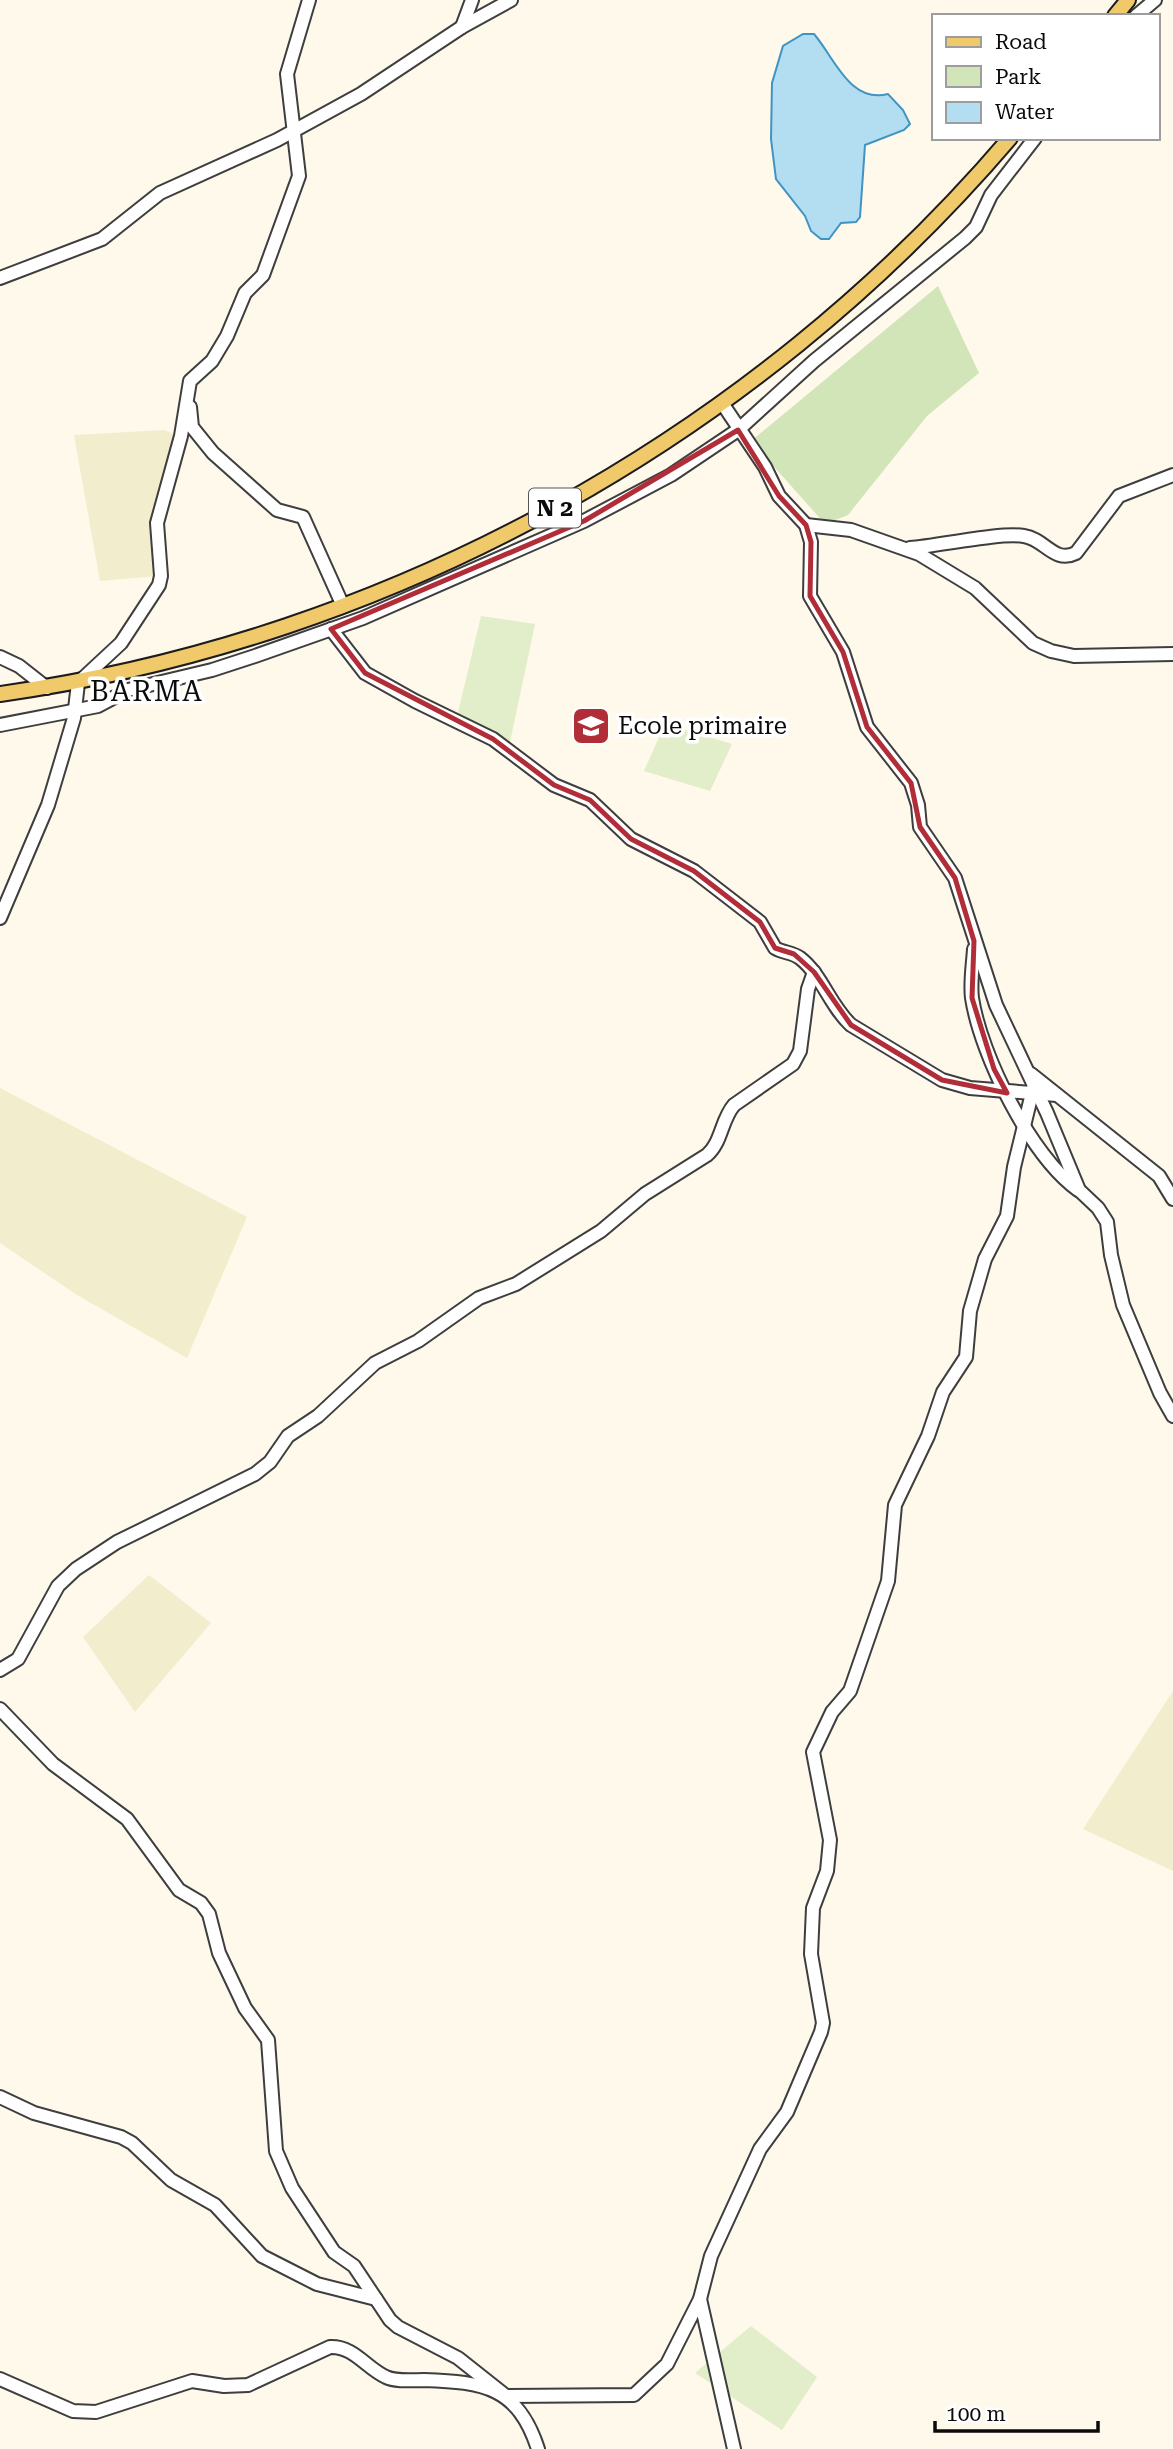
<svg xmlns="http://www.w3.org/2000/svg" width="1173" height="2449" font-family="'Roboto Serif',serif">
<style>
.farmland{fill:#f1edcd}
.green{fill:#d1e5b8}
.pitch{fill:#e2edc9}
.water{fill:#b3ddf1;stroke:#3f94c3;stroke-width:2}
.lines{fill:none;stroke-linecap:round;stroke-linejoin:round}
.minor-casing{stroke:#3e3e3e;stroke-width:16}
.major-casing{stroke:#1c1c1c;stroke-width:18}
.minor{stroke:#fff;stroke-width:12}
.major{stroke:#efc96a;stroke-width:14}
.marked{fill:none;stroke:#b12e39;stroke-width:5;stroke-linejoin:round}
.labels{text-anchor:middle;stroke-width:7;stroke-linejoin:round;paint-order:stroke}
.shield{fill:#fff;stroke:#545454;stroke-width:2}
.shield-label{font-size:23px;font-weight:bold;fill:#0b0b0b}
.poi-label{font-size:24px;fill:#0b0b0b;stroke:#fff;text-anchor:start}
.quarter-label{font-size:28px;letter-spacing:2px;fill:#0b0b0b;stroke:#fff}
</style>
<rect width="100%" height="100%" fill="#fef9eb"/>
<g class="farmland">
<polygon points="164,430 176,435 151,525 158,576 100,581 74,435"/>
<polygon points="0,1088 247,1217 187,1358 77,1295 0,1243"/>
<polygon points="149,1575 211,1623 135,1712 83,1637"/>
<polygon points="1173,1691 1173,1871 1083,1829"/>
</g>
<polygon class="green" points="938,286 979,373 927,416 848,515 825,524 751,441"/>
<g class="pitch">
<polygon points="481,616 535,624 510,742 493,739 456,721"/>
<polygon points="665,724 732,744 710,791 644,771"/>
<polygon points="751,2326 817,2377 782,2430 695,2373"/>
</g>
<path class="water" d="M803 34H814C834 57 850 104 888 94L903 110 910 124 904 130 865 145 860 217 856 222 841 223 829 239H821L811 231 805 216 776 179 771 139 772 83 783 46Z"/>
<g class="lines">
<defs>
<g id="minor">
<polyline points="1136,16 1155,0"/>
<polyline points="462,27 472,0"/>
<polyline points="0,278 102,239 160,193 277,140 361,94 462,27 511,0"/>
<polyline points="722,403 765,467 779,496 806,525 811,542 810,596 843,652 867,727 911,783 918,805 920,827 955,878 996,1005 1047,1113 1079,1190 1098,1208 1107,1222 1111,1255 1123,1305 1160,1393 1173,1416"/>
<polyline points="190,407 192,427 213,453 277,510 303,517 343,606"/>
<polyline points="806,525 851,530 919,554 975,588 1033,643 1051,651 1074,656 1173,654"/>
<path d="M910 548C938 546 1000 532 1024 536 1045 539 1054 564 1076 553L1119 496 1173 475"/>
<path d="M331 629 365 673 415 701 493 739 554 785 590 800 631 839 694 871 760 922 775 948C783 953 792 952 800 958 822 975 830 1006 851 1025L942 1080 970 1088 1057 1095"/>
<polyline points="0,657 19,666 47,688"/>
<polyline points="0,725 98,706 128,690 212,670 255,656 363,618 584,521 671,475 738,430 814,361 965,238 976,227 991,195 1035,138"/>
<polyline points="0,918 48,805 74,718 78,683 121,643 159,585 161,576 157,523 181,436 190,381 212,361 227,336 245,293 263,275 299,176 287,74 309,0"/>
<path d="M974 949C973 965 970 983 972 998 981 1056 1031 1156 1078 1190"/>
<polyline points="1031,1074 1159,1176 1173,1199"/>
<path d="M0 1670 18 1659 58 1586 76 1569 117 1542 255 1474 270 1462 288 1436 318 1416 375 1363 418 1341 479 1298 516 1284 601 1231 645 1194 707 1155C722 1142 721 1120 734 1105L793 1064 800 1051 808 989 814 972"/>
<polyline points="0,1709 53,1764 127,1819 179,1890 201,1903 209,1914 219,1953 245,2008 268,2040 276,2151 292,2188 334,2252 354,2266 390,2320 398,2327 458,2358 506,2396 634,2395 667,2364 700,2299 711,2256 760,2149 787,2112 821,2032 823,2023 811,1954 813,1908 827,1871 830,1840 813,1752 832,1712 850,1691 888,1581 895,1505 928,1436 943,1392 966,1357 970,1311 985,1259 1007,1216 1014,1167 1034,1085"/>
<polyline points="0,2097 34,2113 121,2137 132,2143 171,2180 215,2205 262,2256 317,2284 376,2299"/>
<polyline points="700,2299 734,2449"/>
<path d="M0 2379 73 2411 96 2412 192 2381 224 2386 248 2385 330 2347C354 2346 366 2368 386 2377 396 2382 413 2380 424 2380 484 2382 518 2387 538 2449"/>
</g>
<g id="major">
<polyline points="1115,16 1128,0"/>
<path d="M0 694C390 639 754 438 1010 138"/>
</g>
</defs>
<use href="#minor" class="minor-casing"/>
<use href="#major" class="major-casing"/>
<use href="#minor" class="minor"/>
<use href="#major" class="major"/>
</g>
<path class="marked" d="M738 430 779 496 806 525 811 542 810 596 843 652 867 727 911 783 920 827 955 878 974 941 972 998 994 1069 1007 1093 942 1080 851 1025 814 972 794 954 775 948 760 922 694 871 631 839 590 800 554 785 493 739 365 673 331 629 584 521Z"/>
<defs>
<symbol id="school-square" viewBox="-11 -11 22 22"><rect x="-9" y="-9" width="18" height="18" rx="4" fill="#b12e39" stroke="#fff"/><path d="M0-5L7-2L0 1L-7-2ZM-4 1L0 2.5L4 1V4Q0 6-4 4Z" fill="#fff"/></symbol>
</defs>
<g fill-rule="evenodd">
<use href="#school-square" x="569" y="704" width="44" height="44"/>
</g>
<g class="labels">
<rect class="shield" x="529" y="488.5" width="52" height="39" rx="5"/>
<g class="shield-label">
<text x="555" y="516">N 2</text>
</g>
<g class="poi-label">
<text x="618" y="734">Ecole primaire</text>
</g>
<g class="quarter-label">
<text x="147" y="701">BARMA</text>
</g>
</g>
<rect x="932" y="14" width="228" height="126" fill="#ffffff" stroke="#9d9d9d" stroke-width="2"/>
<rect x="946" y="37" width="35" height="10" fill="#efc96a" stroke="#9d9d9d" stroke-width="2"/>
<text x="995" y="49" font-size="21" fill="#0b0b0b">Road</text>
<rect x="946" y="66" width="35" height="21" fill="#d1e5b8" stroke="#9d9d9d" stroke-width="2"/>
<text x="995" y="84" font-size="21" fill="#0b0b0b">Park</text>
<rect x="946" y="102" width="35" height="21" fill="#b3ddf1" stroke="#9d9d9d" stroke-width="2"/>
<text x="995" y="119" font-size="21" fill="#0b0b0b">Water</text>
<path d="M935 2421v10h163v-10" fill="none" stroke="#0b0b0b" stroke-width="3.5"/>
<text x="946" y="2421" font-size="21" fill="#0b0b0b" stroke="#ffffff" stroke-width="5" paint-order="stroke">100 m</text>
</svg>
